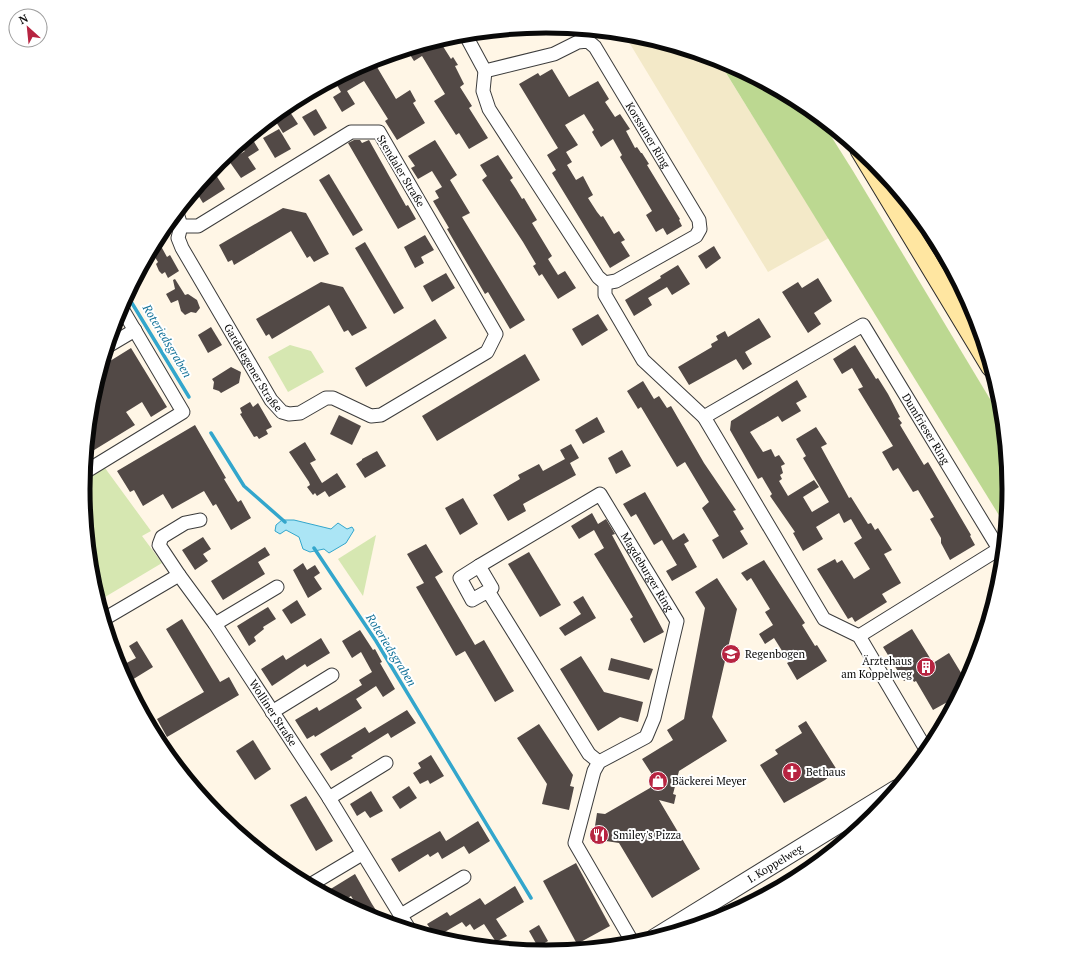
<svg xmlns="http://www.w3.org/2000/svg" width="1092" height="978" font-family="'PT Serif',serif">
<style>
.farmland{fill:#f3e9c8}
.green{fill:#d6e7b1}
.forest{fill:#bcd891}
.water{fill:#abe5f5;stroke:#33a6cc}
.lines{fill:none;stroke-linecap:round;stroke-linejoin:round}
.stream{stroke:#33a6cc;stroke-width:3.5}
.building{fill:#524946}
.minor-casing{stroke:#3c3c3c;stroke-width:15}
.tertiary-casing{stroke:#3c3c3c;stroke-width:19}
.secondary-casing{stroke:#2b2b2b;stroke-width:21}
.minor{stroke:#fff;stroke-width:13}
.tertiary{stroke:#fff;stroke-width:17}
.secondary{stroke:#ffe6a1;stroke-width:19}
.labels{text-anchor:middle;stroke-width:4;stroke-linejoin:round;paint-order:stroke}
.street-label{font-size:11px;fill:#090909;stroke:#fff}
.poi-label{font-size:11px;fill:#090909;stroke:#fff;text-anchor:start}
.water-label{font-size:12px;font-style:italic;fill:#157399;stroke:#fff}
.rim{fill:none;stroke:#090909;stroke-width:5}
</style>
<rect width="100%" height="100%" fill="#fff6e6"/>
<polygon class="farmland" points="624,34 637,35 717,59 829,238 768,272"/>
<g class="green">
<polygon points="914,212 931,232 968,301"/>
<polygon points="290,345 311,351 324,372 288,392 268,357"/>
<polygon points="105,468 151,531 142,536 162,563 105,597 91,571 83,489 84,481"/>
<polygon points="376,535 363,596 338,559"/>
</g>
<polygon class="forest" points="718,60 803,104 819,117 853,171 1002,419 1009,489 1005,525"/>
<polygon class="water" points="282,520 294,520 331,529 338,523 347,529 352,527 354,530 346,543 329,553 324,549 310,552 303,549 299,537 286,530 280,534 275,531 276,525"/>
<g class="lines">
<g class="stream">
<polyline points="127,295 189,397"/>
<polyline points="211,433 244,486 285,522"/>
<polyline points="314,548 376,641 531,898"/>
</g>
</g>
<g class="building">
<polygon points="439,40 451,59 453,57 458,65 455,66 464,84 460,87 472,106 469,108 488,138 469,149 459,133 456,135 434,101 445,94 422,56 414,61 407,50"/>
<polygon points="374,62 396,99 410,90 416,101 413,103 425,123 397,140 385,121 388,119 364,81 347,91 355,104 342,112 333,97 341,92 334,80 347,73 349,77"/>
<polygon points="552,69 569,97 598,81 609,99 605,102 615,117 620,114 630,129 626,131 635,148 637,147 641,153 642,153 649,164 647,165 680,219 679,220 682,226 667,235 663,228 656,232 646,215 652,211 620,157 622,155 613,139 601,147 592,132 594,130 584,114 565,125 578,145 566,152 572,162 567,165 576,180 583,176 593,195 588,198 597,212 601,217 603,216 614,234 619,231 625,240 621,242 630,256 610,268 552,173 556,170 547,155 558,148 519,84 538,73 540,76"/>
<polygon points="316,109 327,128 314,136 302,117"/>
<polygon points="284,110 286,114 290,112 298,124 283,133 273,117"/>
<polygon points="279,129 291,149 275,158 263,138"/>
<polygon points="253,140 259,150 248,157 256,169 241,178 229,161 245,151 246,153 242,147"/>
<polygon points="354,140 360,140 362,143 369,140 406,206 408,205 416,219 398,229 348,143"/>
<polygon points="435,140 457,175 450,180 470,213 462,217 525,320 510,329 488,292 485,294 447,229 449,228 433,201 439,198 435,191 442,187 432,171 418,179 411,168 415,166 408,156"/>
<polygon points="498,155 513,178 510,180 516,189 522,199 524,198 537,220 532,223 552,256 548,259 558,275 565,271 576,288 558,299 542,274 539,276 533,266 536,264 523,242 482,180 487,176 480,165"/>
<polygon points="212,169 225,189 203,203 195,190"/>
<polygon points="329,174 363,230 353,236 319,180"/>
<polygon points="283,208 306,213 329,254 314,262 310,256 307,258 291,231 234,265 232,260 228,262 219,245"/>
<polygon points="425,235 434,250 421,257 424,263 415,268 404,247"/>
<polygon points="157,239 167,257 170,255 179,271 168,278 165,272 162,274 159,271 156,264 158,262 151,251"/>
<polygon points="365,242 404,308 394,314 355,248"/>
<polygon points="714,246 721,258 706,269 698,256"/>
<polygon points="678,265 690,284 672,295 667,287 648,298 652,305 634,316 625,300 661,278 660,276"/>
<polygon points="446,273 455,288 432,302 423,286"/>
<polygon points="818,278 832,301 814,313 821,324 808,333 782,292 798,282 802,288"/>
<polygon points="175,279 185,295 188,294 197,300 200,308 196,313 191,312 185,315 181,311 178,300 171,303 166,294 175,289 173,280"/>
<polygon points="321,282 343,287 367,328 352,336 348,330 344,332 329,305 272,339 269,334 266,336 256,319"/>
<polygon points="598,314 608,330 582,346 572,329"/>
<polygon points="759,318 771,337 745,352 752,364 743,370 736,359 689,385 678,367 712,347 711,344 718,340 716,336 725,331 728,337"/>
<polygon points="435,319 447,338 366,387 355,368"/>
<polygon points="211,327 222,345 208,353 198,335"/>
<polygon points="855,345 876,379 878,378 888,394 900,417 898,418 902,423 900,425 924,465 928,462 971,535 970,536 975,545 950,560 941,543 941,538 930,519 934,517 918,490 913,492 898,468 893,471 882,452 893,446 858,389 863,387 852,368 842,374 833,359"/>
<polygon points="131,348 167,407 151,417 142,402 126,412 135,425 86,455 92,398 102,366"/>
<polygon points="525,354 540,380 437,441 422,416"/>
<polygon points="231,367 241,372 239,383 221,393 219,391 213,389 214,382 212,379"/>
<polygon points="797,380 807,397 796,403 801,411 782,422 778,416 750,432 763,452 771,449 775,457 779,455 785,464 781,466 783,473 780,475 782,479 779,481 788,496 814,480 819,487 803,497 812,512 829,502 803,458 806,456 796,439 816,427 827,444 821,447 849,498 851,497 868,524 871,523 875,530 878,528 892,550 884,554 901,583 882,594 887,602 855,622 852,617 848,619 817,569 835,559 837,563 842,560 854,579 870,569 854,543 862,538 851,519 844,523 839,513 816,527 823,539 803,551 793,533 795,532 770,496 772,494 762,477 758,479 730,430 731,421"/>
<polygon points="643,381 654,399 659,396 667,408 671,406 704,463 736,510 733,511 744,529 740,531 748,544 723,559 712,540 719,536 702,508 709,502 685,462 677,467 641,407 638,409 627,391"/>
<polygon points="250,402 253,407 258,403 272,427 266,430 268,434 259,439 257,436 254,437 240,414 242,413 240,408"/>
<polygon points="339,415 361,426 352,445 330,434"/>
<polygon points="597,417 605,432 583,444 575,430"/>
<polygon points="195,425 226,478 224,479 238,502 241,500 251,518 231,530 216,504 213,506 204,491 172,509 163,494 143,506 134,490 130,492 117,471"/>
<polygon points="305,442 316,460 310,463 322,483 337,473 346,487 329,497 325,491 317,496 315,493 313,495 307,487 310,485 309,482 289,452"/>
<polygon points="571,444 579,458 570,463 576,475 523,504 526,511 508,521 493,495 520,479 518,475 539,464 543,471 565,459 560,450"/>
<polygon points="622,450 631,466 616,474 608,458"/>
<polygon points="377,451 386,466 365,478 356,464 362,460 362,459"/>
<polygon points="645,492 673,540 684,533 689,541 684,544 697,567 672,581 666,571 677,565 662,540 654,545 636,514 631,517 623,504"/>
<polygon points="463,498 478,524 460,535 445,508"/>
<polygon points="592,513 598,524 606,519 615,534 612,535 664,632 644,643 630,619 633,617 594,554 604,548 594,530 579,539 571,526"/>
<polygon points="203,537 211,549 203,554 208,561 195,570 182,550"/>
<polygon points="426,544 443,572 435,577 475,645 484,640 514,691 495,702 465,651 456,656 416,587 424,583 407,554"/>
<polygon points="265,547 270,555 258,562 265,574 223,600 211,581"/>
<polygon points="529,552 561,605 540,617 508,564"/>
<polygon points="764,560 805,623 802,625 815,646 817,645 827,661 797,680 787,663 789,662 774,638 765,644 759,634 773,625 765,612 770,609 751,578 747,581 741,573"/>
<polygon points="303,563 307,570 315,565 320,573 314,577 322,589 308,598 293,570"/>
<polygon points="717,578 737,609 712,717 727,741 679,771 673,794 676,795 674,804 659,800 700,869 652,898 619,843 593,839 597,813 605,814 650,788 653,776 642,759 673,740 667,730 684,719 705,608 695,592"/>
<polygon points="583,596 596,618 565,636 559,628 581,614 573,602"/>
<polygon points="297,600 306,615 291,624 282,610"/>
<polygon points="268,607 276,619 263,627 264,629 254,637 256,641 249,646 237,626"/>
<polygon points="182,619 220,682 229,677 239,695 167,737 157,719 204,692 166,629"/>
<polygon points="912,629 933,663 949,653 966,681 954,704 951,700 933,710 916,681 914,682 911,677 904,681 883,647"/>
<polygon points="360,630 373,650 375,649 382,662 380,663 395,689 383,697 376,686 356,699 362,708 315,737 314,735 307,739 295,720 317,707 319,711 362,685 359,680 372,672 361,652 352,658 342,641"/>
<polygon points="321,638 330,653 307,667 305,664 272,686 261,669 283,655 286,660"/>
<polygon points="137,641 153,667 127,683 119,667 136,658 129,646"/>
<polygon points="581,656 604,692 643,702 638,722 620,717 598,731 560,669"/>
<polygon points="611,658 653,669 649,680 608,670"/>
<polygon points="407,710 416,723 391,738 388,733 351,756 353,758 331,771 320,754 365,727 369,733"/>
<polygon points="806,721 837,770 825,780 784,803 760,765 778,754 775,750 802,733 798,726"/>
<polygon points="539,724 573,775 570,786 574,787 569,810 542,804 547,784 517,738"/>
<polygon points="253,740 271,769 255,780 236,751"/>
<polygon points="431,755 444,776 430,784 428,780 420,784 413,773 421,768 418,763"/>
<polygon points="409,786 417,798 400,809 392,797"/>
<polygon points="371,791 383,811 370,818 365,811 357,816 350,804"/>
<polygon points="306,796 333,841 316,851 290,805"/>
<polygon points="478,821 490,841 469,854 464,846 442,859 438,852 430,857 428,854 399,872 391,859 440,831 446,841"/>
<polygon points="576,863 610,926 577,944 543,881"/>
<polygon points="355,874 372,904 383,921 361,913 351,896 341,902 335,898 329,890"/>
<polygon points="515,886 524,902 496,919 507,936 496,942 484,924 474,930 470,924 466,927 462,922 436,937 427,924 447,912 450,916 480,898 485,905"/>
<polygon points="539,925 548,941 538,947 529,931"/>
</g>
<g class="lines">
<defs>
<g id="minor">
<polyline points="465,34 485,71 483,91 489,109 598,277 605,283 605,295 643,360 704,417 824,619 859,636 927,751"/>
<path id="s1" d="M485 71 554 54 578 42 588 41 595 47 699 220 700 229 696 236 616 281 605 283"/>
<path id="s2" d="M177 213 181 226 178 238 182 248 271 400 282 412 289 414 300 413 326 398H333L371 416 381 415 487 352 496 334 379 132H351L198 226H181"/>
<polyline points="108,346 135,330"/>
<path id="s3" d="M704 417 863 325 999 549 859 636"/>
<polyline points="85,472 183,412 121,307"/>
<path id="s4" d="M479 566 600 494 677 621 654 718 646 737 599 762 594 771 575 843 633 943"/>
<polyline points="179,575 159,545 162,537 185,523 200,520"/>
<polyline points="488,591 472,600 460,578 479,566 492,588 488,591 589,754 599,762"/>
<path id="s5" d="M104 619 179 575 215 624 329 798 409 929"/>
<polyline points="215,624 277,587"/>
<polyline points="272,712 332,675"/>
<polyline points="329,798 386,763"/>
<polyline points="310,885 362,854"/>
<polyline points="401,915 464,877"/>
</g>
<g id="tertiary">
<path id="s6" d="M654 938 896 789"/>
</g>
<polyline id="secondary" points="860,150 991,367"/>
</defs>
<use href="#minor" class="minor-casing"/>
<use href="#tertiary" class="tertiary-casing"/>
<use href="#secondary" class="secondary-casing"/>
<use href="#minor" class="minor"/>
<use href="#tertiary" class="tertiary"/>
<use href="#secondary" class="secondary"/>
</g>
<defs>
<symbol id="school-disc" viewBox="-11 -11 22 22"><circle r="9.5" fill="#b72441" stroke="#fff"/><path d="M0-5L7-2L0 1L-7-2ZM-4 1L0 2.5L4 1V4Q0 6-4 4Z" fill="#fff"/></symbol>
<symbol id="building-disc" viewBox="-11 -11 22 22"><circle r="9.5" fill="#b72441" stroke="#fff"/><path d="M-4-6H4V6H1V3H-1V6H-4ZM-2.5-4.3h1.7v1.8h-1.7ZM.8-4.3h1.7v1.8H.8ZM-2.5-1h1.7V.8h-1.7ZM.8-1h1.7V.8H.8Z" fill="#fff"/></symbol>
<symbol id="church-disc" viewBox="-11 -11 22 22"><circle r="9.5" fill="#b72441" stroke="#fff"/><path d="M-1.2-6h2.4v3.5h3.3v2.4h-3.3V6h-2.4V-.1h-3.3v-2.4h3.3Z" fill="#fff"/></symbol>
<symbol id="shop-disc" viewBox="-11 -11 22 22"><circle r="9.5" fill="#b72441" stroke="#fff"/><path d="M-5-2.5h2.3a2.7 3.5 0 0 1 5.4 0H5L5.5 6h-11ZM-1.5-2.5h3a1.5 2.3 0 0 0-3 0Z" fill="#fff"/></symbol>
<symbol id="restaurant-disc" viewBox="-11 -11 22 22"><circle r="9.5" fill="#b72441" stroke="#fff"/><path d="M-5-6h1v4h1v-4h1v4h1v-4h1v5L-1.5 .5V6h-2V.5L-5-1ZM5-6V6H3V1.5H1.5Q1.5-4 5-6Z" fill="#fff"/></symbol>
</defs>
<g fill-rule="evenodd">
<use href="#school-disc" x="720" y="643" width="22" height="22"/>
<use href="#building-disc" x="915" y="656" width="22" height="22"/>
<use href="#church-disc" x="781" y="761" width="22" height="22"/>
<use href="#shop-disc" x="647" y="770" width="22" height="22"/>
<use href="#restaurant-disc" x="588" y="824" width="22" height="22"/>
</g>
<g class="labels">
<g class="street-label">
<text dy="4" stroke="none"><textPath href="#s1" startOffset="220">Korssuner Ring</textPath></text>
<text transform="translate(401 171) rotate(59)" y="4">Stendaler Straße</text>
<text dy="4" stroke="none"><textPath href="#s2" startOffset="176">Gardelegener Straße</textPath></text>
<text dy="4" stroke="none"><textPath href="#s3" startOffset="305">Dumfrieser Ring</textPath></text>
<text dy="4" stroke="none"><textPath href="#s4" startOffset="232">Magdeburger Ring</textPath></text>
<text dy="4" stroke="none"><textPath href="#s5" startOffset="254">Wolliner Straße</textPath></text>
<text dy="4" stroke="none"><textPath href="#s6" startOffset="142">I. Koppelweg</textPath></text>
</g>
<g class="poi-label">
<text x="745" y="658">Regenbogen</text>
<text x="912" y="665" text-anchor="end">Ärztehaus<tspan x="912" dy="13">am Koppelweg</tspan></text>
<text x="806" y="776">Bethaus</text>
<text x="672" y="785">Bäckerei Meyer</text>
<text x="613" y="839">Smiley's Pizza</text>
</g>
<g class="water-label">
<text transform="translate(167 341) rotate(59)" y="4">Roteriedsgraben</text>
<text transform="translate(391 650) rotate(58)" y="4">Roteriedsgraben</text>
</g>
</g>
<path d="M0 0H1092V978H0ZM90 489a456 456 0 1 1 912 0a456 456 0 1 1-912 0Z" fill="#fff" fill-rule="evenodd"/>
<path class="rim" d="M90 489a456 456 0 1 1 912 0a456 456 0 1 1-912 0Z"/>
<g transform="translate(28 28) rotate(333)"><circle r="19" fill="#ffffff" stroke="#9d9d9d"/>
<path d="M0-3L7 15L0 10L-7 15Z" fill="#b72441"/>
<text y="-6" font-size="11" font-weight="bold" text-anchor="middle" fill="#090909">N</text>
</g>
</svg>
